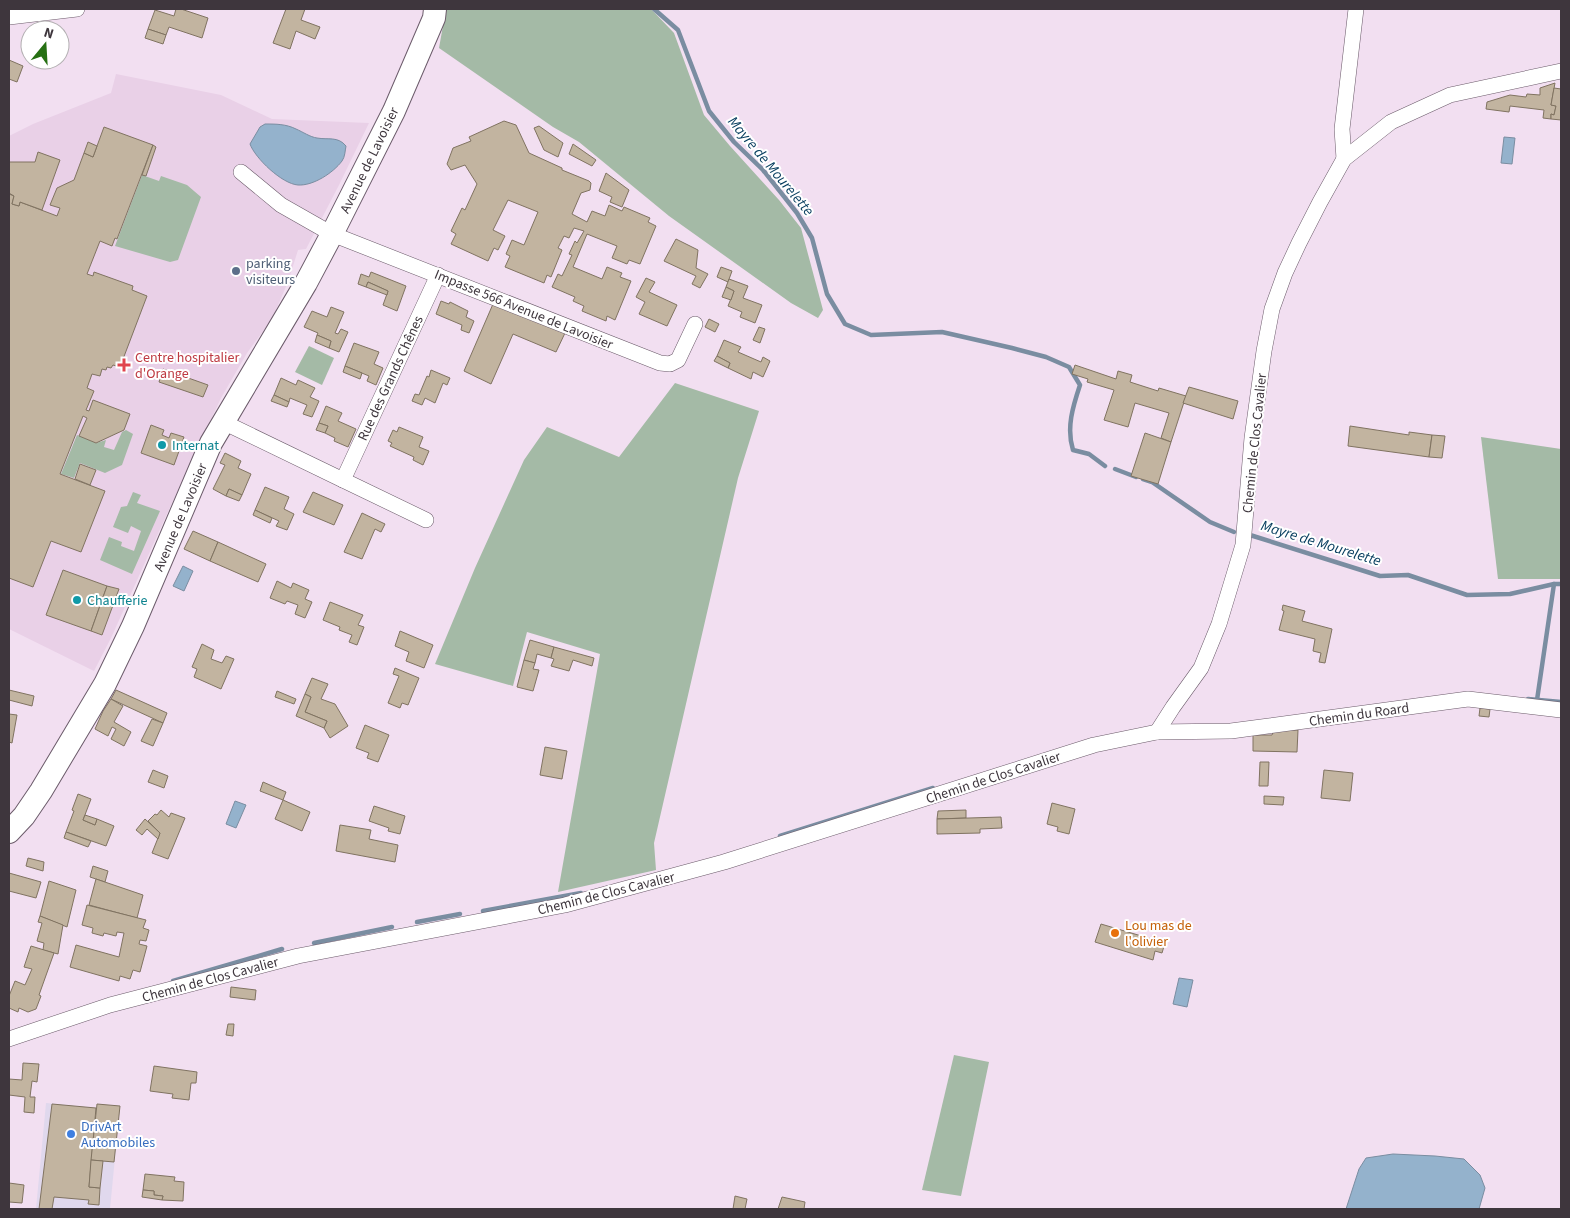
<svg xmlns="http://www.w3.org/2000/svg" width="1570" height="1218" font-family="'Source Sans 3',sans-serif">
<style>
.built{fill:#e9d0e7}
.industrial{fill:#e0d8ed}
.green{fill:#a4baa6}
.water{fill:#94b2cc;stroke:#7a8da1}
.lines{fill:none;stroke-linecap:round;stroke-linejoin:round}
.stream{stroke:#7a8da1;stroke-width:4.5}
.building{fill:#c2b4a0;stroke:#807361}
.street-casing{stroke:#6b5b6a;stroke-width:16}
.secondary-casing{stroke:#6b5b6a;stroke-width:24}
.street{stroke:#fff;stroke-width:15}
.secondary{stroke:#fff;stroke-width:22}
.service-dot{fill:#5c6f8a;stroke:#fff;stroke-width:2}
.health-dot{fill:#e0444e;stroke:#fff;stroke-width:2}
.culture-dot{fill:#0f9aa8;stroke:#fff;stroke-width:2}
.food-dot{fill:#e8710a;stroke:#fff;stroke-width:2}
.shop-dot{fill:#3f7fe0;stroke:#fff;stroke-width:2}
.labels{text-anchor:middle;stroke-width:4;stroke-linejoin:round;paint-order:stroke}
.street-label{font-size:14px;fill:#3e363d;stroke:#fff}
.service-label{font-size:14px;fill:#4e5e75;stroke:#fff;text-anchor:start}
.health-label{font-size:14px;fill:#be3a42;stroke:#fff;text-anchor:start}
.culture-label{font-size:14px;fill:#0d838f;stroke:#fff;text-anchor:start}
.food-label{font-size:14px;fill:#c56008;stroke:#fff;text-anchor:start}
.shop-label{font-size:14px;fill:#366cbe;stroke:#fff;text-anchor:start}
.water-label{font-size:15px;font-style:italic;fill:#033a5c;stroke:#fff}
</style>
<rect width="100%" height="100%" fill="#f2dff1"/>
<polygon class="built" points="116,74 221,95 272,119 369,123 339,185 306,249 298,250 288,282 272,319 247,353 221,398 166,516 111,638 94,671 9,629 9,136 33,124 111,93"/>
<polygon class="industrial" points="46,1103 96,1108 97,1104 120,1106 110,1209 36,1209"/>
<g class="green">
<polygon points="446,9 651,9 674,33 704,115 730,146 779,200 801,228 823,310 818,318 791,303 669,216 579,142 553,127 439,48"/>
<polygon points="142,175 159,181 161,176 187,185 201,197 178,260 170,262 115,246"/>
<polygon points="309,346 334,358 322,385 295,372"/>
<polygon points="675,383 759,411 738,478 654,843 656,870 558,892 600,654 527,632 513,686 435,664 475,568 524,460 547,427 619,457"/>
<polygon points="126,430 133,434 122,465 105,473 80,463 74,478 61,474 77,435 96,443 106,440 104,447 114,450 122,432"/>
<polygon points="1481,437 1561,449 1561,579 1498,579"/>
<polygon points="133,492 141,495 137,503 160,511 132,574 100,560 109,537 122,542 121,546 134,551 141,531 131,526 128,533 113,527 121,507 127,506"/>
<polygon points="954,1055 989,1062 961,1196 922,1190"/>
</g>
<g class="water">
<path d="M265 124C276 124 286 124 296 129 303 132 310 137 317 138 328 140 338 136 346 146 345 151 345 157 342 161 333 173 313 186 298 185 282 184 255 158 250 144L260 127Z"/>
<polygon points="1504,137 1515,138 1512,164 1501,163"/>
<polygon points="183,566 193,571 184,591 173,586"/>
<polygon points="235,801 246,805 236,828 226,824"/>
<polygon points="1179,978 1193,980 1187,1007 1173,1004"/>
<polygon points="1393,1154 1435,1156 1464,1159 1480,1175 1485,1188 1479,1209 1346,1209 1359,1169 1366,1158"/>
</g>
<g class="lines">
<g class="stream">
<path d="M654 9 678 30 709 111 734 142 763 170 797 213 812 238 827 294 845 324 871 335 942 332 1012 348 1046 357 1069 367 1080 385C1073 406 1066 428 1073 450L1089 454 1105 466"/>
<polyline points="1115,469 1136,477"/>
<polyline points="1143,479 1152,482 1210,522 1234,532"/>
<polyline points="1250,535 1380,576 1408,575 1467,595 1510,594 1554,584 1561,584"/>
<polyline points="1528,699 1561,702"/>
<polyline points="1537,700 1554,584"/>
<polyline points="780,836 933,788"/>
<polyline points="483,911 581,893"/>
<polyline points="417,922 460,914"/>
<polyline points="314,943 392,927"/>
<polyline points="173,981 282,949"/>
</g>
</g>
<g class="building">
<polygon points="176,9 181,9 208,18 202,38 169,27 166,35 148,29 155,10 174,16"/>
<polygon points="286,9 305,9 301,20 320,27 315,39 296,31 290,49 273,43"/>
<polygon points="148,29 166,35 163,44 145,38"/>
<polygon points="9,60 23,66 17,82 9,79"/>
<polygon points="1555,83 1551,105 1556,106 1554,115 1551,114 1551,119 1543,118 1544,110 1510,106 1509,112 1486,109 1487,102 1510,95 1526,97 1527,94 1540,95 1540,88"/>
<polygon points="1554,88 1561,89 1561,120 1551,119 1551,114 1554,115 1556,106 1551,105"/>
<polygon points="504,121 516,125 529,153 562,168 562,170 589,181 591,183 590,190 581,193 572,214 587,222 592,211 605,216 609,205 622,211 624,207 650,218 648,222 656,226 640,264 629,260 627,264 612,258 617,246 587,234 573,267 602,279 607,267 622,273 620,277 631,281 615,320 607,316 606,321 582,311 584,306 573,301 575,297 552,287 558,274 562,276 572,255 569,254 575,241 577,243 584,231 574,228 569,238 564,236 558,248 562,250 551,277 547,275 544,283 505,267 510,256 506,254 512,240 524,245 538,212 508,200 493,230 505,236 498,250 494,248 488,261 451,244 456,234 451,231 462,208 465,210 477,184 465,165 451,170 447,164 453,148 471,141 469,137"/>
<polygon points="539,126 563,143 558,157 544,150 534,128"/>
<polygon points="104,127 153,145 117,239 115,238 112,246 100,241 87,274 93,276 94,272 133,286 132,290 147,296 120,367 113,365 111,368 107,367 106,370 102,369 100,376 92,374 87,388 94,391 86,410 89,411 93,400 130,414 124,430 96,443 79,436 87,418 83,416 60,474 105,491 81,552 51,541 33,587 9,578 9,194 14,196 12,204 19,206 20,202 57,216 60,208 50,205 57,188 74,180 84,153 93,157"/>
<polygon points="88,142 97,146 93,157 84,153"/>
<polygon points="573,144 596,160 592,166 569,154"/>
<polygon points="153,145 156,147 146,176 142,175"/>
<polygon points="38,152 60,160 42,210 20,202 19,206 12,204 14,196 9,193 9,162 35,162"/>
<polygon points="606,173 629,190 622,207 610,202 612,197 599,191"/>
<polygon points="676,239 698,250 696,268 708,274 700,288 692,284 696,276 664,261"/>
<polygon points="721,267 732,271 728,282 717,277"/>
<polygon points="371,272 406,286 397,311 383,305 388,291 368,282 366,287 358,284 361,274 369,277"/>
<polygon points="646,278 655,282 649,292 677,305 667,326 639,314 645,302 636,297"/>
<polygon points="729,279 748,286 743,298 762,305 755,323 740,317 742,312 728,306 734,291 726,287"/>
<polygon points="368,282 388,291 387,295 366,287"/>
<polygon points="726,287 734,291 731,300 722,297"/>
<polygon points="441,301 449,304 450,302 468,311 466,317 474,321 469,333 461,330 462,325 436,314"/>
<polygon points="493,304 565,333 556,352 513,334 491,384 464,371"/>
<polygon points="331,307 344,312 335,333 338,334 341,329 348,332 339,352 329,348 331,341 317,335 318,333 304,327 312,311 327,317"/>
<polygon points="709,319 719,324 715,332 705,327"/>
<polygon points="759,327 765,329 760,343 753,340"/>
<polygon points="317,335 331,341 329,348 315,342"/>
<polygon points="724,340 741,347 738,352 761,362 763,357 770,361 763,377 753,372 751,379 728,368 730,363 717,356"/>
<polygon points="354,343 379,352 374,364 383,368 376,385 367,381 369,376 345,366"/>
<polygon points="717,356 730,363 728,368 714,361"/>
<polygon points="1075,365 1116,379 1118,371 1132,375 1130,382 1158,391 1159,388 1186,396 1171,442 1161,438 1169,413 1135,403 1128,427 1104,420 1114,390 1087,382 1088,379 1072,374"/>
<polygon points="345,366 362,373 360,379 343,372"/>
<polygon points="163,369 208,385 203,397 159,382"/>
<polygon points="431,370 450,378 447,385 443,383 435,403 425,398 422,405 412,401 415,394 419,395 427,376 429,377"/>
<polygon points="281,378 296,385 298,380 315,388 310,397 319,401 312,417 303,414 307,405 290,398 289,402 274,395"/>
<polygon points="1189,387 1238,401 1233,419 1183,403"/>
<polygon points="274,395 289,402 287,407 271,401"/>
<polygon points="326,406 342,413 338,421 356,429 348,447 334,441 335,438 325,433 328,426 319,423"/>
<polygon points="319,423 328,426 325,433 316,430"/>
<polygon points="151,425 164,430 162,435 169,438 171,433 184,437 174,465 141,453"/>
<polygon points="1350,426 1409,435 1409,432 1432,435 1429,457 1348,446"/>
<polygon points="399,427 423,437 419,447 429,451 423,465 413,460 414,457 390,446 392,443 388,441 393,430 397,432"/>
<polygon points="1145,433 1171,442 1158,484 1131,476"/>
<polygon points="1432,435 1445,436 1442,458 1429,457"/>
<polygon points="225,453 241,461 238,468 251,474 242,495 229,489 226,496 213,489 225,465 220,463"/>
<polygon points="80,464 96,470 90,485 75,479"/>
<polygon points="265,487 289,497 284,509 294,514 287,530 276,526 279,521 255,510"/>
<polygon points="229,489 242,495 239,501 226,496"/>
<polygon points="313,492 343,505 334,525 303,512"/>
<polygon points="255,510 272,518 270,523 253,515"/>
<polygon points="362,513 385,524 381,532 375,529 362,559 344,552"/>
<polygon points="193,531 218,542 210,561 184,549"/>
<polygon points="218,542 266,564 258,582 210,561"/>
<polygon points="63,570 107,586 91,631 46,615"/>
<polygon points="277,581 291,588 293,583 309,590 305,599 312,602 305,618 295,614 298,605 287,601 285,604 270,598"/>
<polygon points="107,586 119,589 102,635 91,631"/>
<polygon points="330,602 363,615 358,625 364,627 357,645 349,642 352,635 339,630 340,627 323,620"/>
<polygon points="1283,605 1305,611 1302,621 1332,629 1325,663 1319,662 1321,653 1313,651 1315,639 1279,630 1284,611 1282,610"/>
<polygon points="400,631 433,645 424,668 406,661 409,652 395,646"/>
<polygon points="530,640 554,647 551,658 537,654 535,663 524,660"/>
<polygon points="202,644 214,650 211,659 222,663 226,656 234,659 221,689 194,677 197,669 192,667"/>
<polygon points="554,647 594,658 592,666 573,660 569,671 551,666 554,659 551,658"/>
<polygon points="524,660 535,663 533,669 539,670 533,691 517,687"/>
<polygon points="395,668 419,678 408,705 402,703 400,708 388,703 399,676 393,674"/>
<polygon points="312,678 328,684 321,699 335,704 348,726 330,738 324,728 327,721 305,712 311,697 305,694"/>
<polygon points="9,690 34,696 32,706 9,700"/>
<polygon points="116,690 167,713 163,723 111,699"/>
<polygon points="277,691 296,699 294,704 275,697"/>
<polygon points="305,694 311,697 305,712 327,721 324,728 296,716"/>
<polygon points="111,699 123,706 114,722 131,732 124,746 111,739 116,729 112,727 108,736 95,729 103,711"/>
<polygon points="1480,708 1490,709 1489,717 1479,716"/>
<polygon points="9,714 17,715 12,743 9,742"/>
<polygon points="152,719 163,723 153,746 141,741"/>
<polygon points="365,725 389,735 378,762 367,758 369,753 356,748"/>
<polygon points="1274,730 1298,730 1297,752 1253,751 1253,735 1272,735"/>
<polygon points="545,747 567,751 562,779 540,775"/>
<polygon points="1260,762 1269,762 1268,786 1259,786"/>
<polygon points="153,770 168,776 164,788 148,782"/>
<polygon points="1324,770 1353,773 1350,801 1321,798"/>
<polygon points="263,782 286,792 283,800 260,791"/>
<polygon points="78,794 91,799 83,820 95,825 97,819 114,826 106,846 66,832 74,811 72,810"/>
<polygon points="1264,796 1284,797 1283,805 1264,804"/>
<polygon points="283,800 310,812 302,831 275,819"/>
<polygon points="1052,803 1075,809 1069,834 1057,831 1058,827 1047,824"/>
<polygon points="374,806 405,816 400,834 388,831 389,828 369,821"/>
<polygon points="161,810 169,817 171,813 185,818 168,859 152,853 160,833 148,821 155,814 157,815"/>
<polygon points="966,810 966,818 937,819 938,811"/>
<polygon points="85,815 97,819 95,825 83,820"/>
<polygon points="1001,817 1002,828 980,829 980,833 937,834 937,819"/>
<polygon points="145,819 160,833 158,839 147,829 142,835 136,830"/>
<polygon points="340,825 371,830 369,839 398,845 395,862 336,851"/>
<polygon points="66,832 91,841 88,847 64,838"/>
<polygon points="28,858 44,862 43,871 26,866"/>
<polygon points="93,866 108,871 105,882 90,877"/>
<polygon points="9,873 41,882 36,898 9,891"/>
<polygon points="96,879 143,895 137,918 89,905"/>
<polygon points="49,881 76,890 67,927 40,916"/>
<polygon points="87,905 146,920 143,928 149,930 146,941 140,940 139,944 147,946 140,972 133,970 130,979 120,976 119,981 70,967 76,945 119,957 124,933 117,932 116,936 104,933 103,936 92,933 93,928 82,925"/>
<polygon points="40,916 63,925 58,954 43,950 44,943 37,941 42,923 38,922"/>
<polygon points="1101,924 1165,943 1162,953 1155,951 1153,960 1095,942"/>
<polygon points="31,946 54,953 39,995 41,996 36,1009 28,1012 19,1008 18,1012 9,1008 9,996 15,981 25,985 32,969 24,967"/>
<polygon points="231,987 256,990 255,1000 230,997"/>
<polygon points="228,1024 234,1024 233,1036 226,1035"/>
<polygon points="23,1063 39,1064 37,1082 32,1081 30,1097 35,1097 34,1113 24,1112 25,1097 9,1095 9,1079 22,1080"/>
<polygon points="154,1066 197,1072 196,1083 191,1083 189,1100 172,1098 173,1094 150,1091"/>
<polygon points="52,1104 96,1108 89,1187 100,1188 99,1205 88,1204 89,1200 54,1197 52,1209 39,1209"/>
<polygon points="97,1104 120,1106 114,1162 91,1160"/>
<polygon points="91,1160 103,1161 100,1188 89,1187"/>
<polygon points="145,1174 175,1177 174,1181 184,1182 183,1201 162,1200 163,1196 154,1195 154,1191 143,1190"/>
<polygon points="9,1183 24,1185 22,1203 9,1202"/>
<polygon points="143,1190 154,1191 154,1195 163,1196 162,1200 142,1197"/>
<polygon points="735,1196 747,1199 745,1209 733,1209"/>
<polygon points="782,1197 805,1202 804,1209 778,1209"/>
</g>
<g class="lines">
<defs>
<g id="street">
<polyline points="9,17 77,9"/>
<polyline points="1344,159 1342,129 1356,9"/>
<polyline points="241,172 281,205 332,234 660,363 670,364 678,360 695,324"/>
<polyline points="223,422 343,480 438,275"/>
<polyline points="343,480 426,520"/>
<polyline points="1157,732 1173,707 1201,668 1219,624 1243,545 1252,438 1264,351 1272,309 1285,273 1299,243 1320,202 1344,159 1391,122 1450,95 1561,71"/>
<polyline points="9,1039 110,1005 298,956 565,905 724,862 1094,745 1157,732 1231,731 1468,699 1561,710"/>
</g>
<polyline id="secondary" points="9,832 24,816 41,791 105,684 133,626 211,443 306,283 332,234 394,111 434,18 435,9"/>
</defs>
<use href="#street" class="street-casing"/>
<use href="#secondary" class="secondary-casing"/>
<use href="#street" class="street"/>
<use href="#secondary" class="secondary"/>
</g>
<circle class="service-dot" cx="236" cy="271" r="5"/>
<path class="health-dot" d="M121.5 357.5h5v5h5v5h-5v5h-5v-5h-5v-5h5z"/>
<g class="culture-dot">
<circle cx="162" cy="445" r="5"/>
<circle cx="77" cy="600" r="5"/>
</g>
<circle class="food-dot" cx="1115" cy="933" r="5"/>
<circle class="shop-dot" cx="71" cy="1134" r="5"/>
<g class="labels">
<g class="street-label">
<text transform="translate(369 160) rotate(-64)" y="5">Avenue de Lavoisier</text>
<text transform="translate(524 309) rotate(22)" y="5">Impasse 566 Avenue de Lavoisier</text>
<text transform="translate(390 378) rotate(-65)" y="5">Rue des Grands Chênes</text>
<text transform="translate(1254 443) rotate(-84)" y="5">Chemin de Clos Cavalier</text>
<text transform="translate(180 517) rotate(-67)" y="5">Avenue de Lavoisier</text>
<text transform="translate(1359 714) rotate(-8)" y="5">Chemin du Roard</text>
<text transform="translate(993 777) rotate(-18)" y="5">Chemin de Clos Cavalier</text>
<text transform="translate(606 893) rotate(-14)" y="5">Chemin de Clos Cavalier</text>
<text transform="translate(210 979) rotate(-15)" y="5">Chemin de Clos Cavalier</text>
</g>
<g class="service-label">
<text x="246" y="268">parking<tspan x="246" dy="16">visiteurs</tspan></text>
</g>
<g class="health-label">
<text x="135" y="362">Centre hospitalier<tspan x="135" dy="16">d'Orange</tspan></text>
</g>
<g class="culture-label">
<text x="172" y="450">Internat</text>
<text x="87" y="605">Chaufferie</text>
</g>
<g class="food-label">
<text x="1125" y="930">Lou mas de<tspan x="1125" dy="16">l'olivier</tspan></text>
</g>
<g class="shop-label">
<text x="81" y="1131">DrivArt<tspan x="81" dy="16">Automobiles</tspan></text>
</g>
<g class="water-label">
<text transform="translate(771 166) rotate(50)" y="5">Mayre de Mourelette</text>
<text transform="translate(1321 543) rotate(17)" y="5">Mayre de Mourelette</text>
</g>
</g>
<rect width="1570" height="1218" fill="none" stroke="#3e363d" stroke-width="20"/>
<g transform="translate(45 45) rotate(18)"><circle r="24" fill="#ffffff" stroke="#b2afb1"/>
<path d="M0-4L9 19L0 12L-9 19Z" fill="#267013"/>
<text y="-8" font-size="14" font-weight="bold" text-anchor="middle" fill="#3e363d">N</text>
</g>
</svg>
